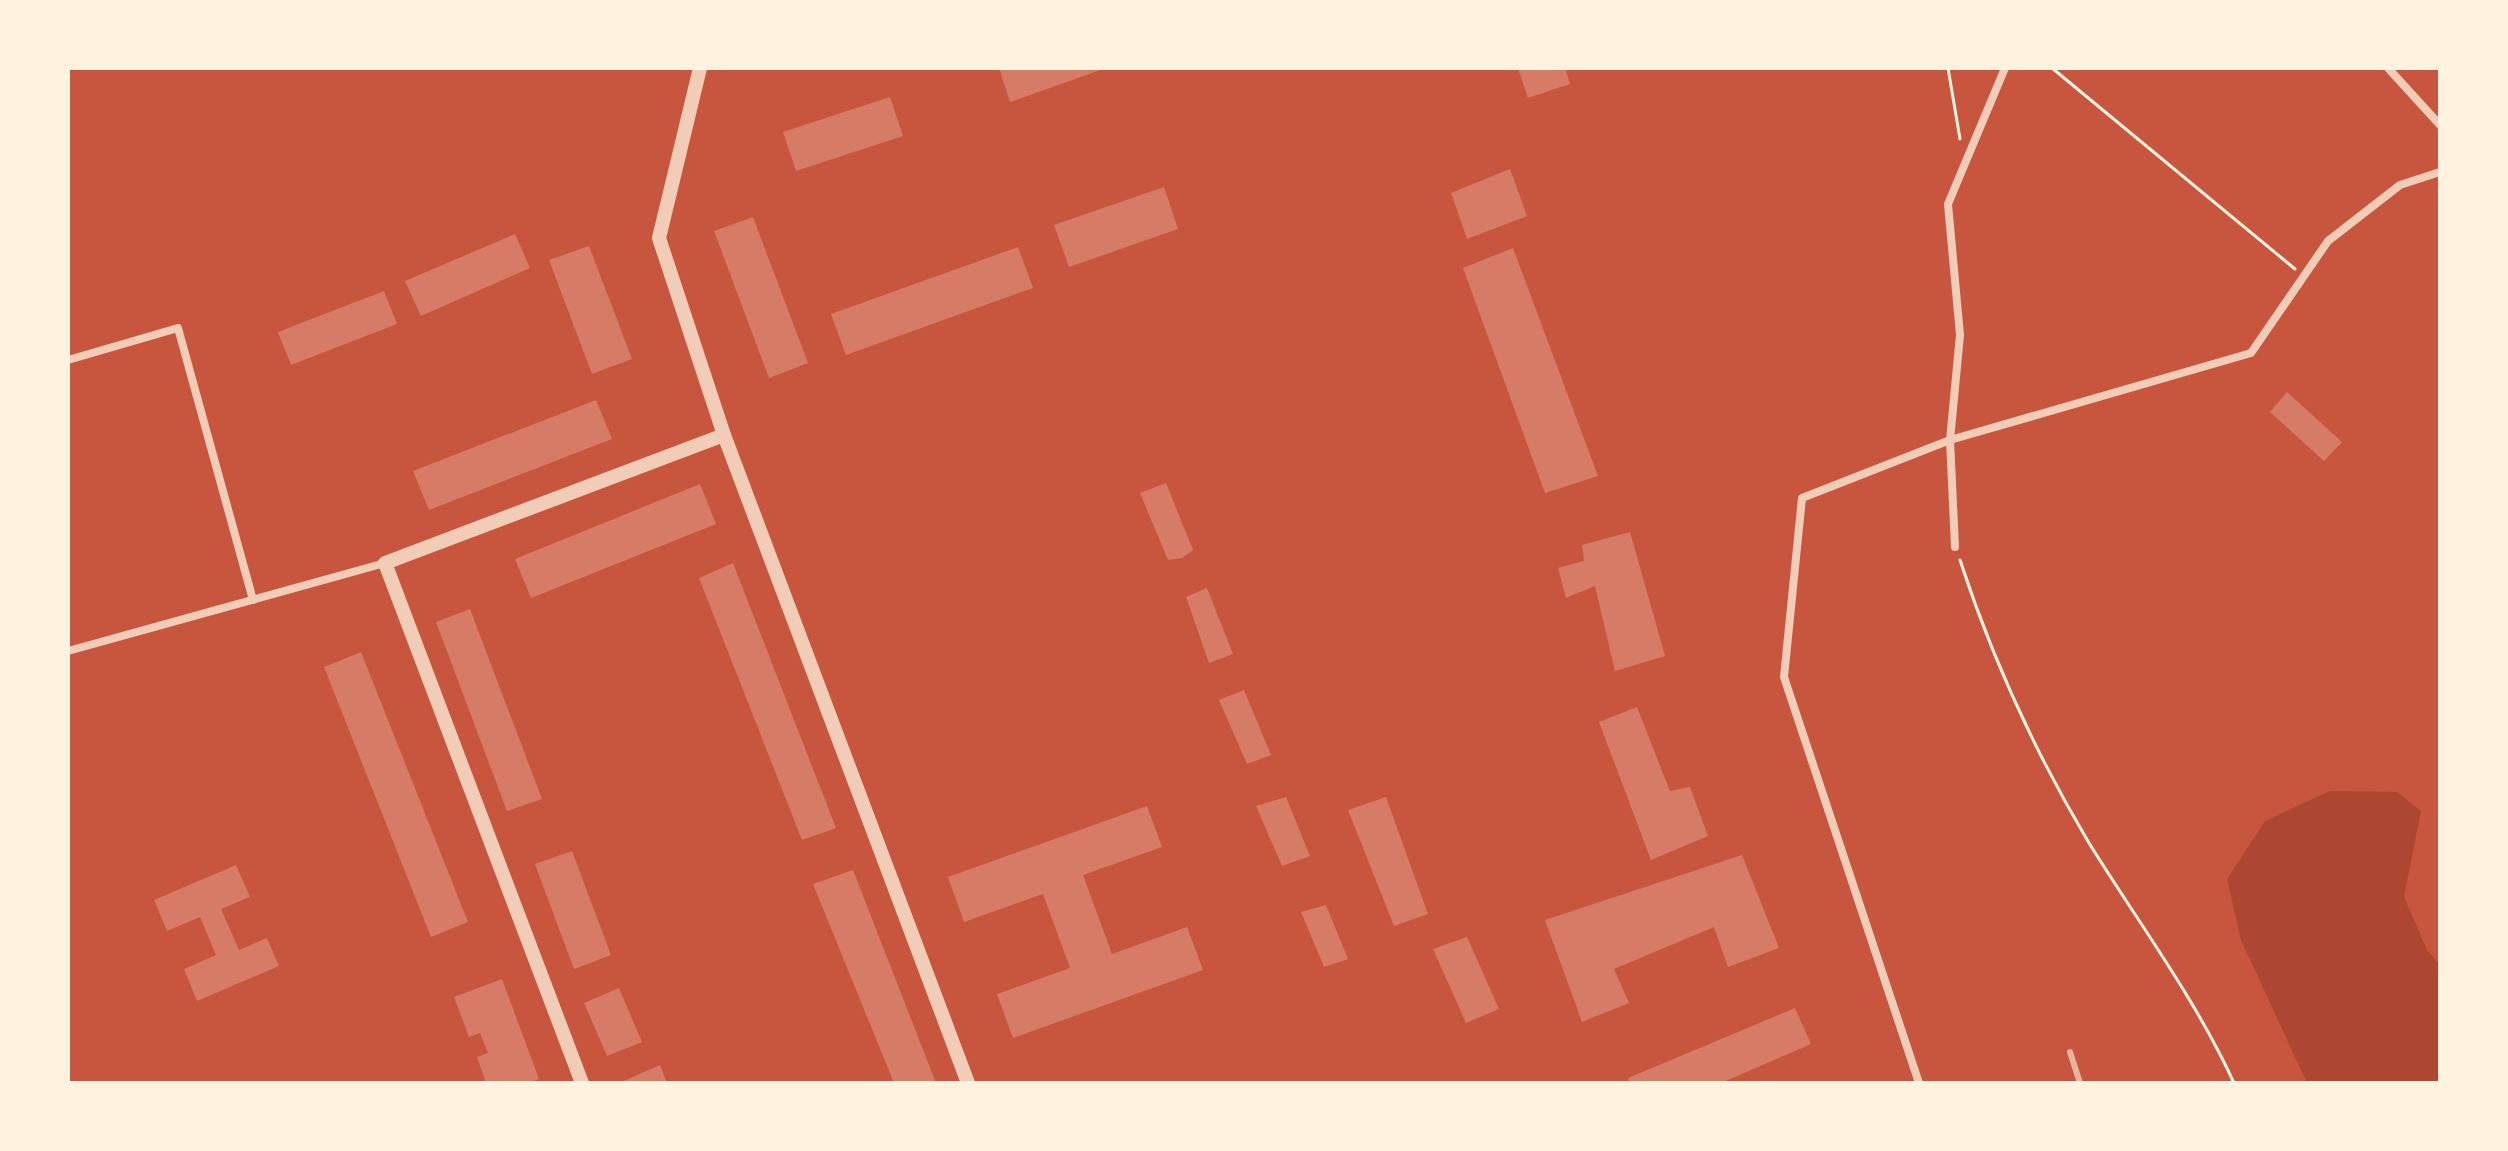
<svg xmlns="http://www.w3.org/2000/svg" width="2508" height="1151" font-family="'Fira Sans',sans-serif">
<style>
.green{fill:#ae4732}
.building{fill:#d67c66}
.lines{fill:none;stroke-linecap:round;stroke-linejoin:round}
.path{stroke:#fff3e0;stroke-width:3}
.minor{stroke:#f1ccb7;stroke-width:8}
.tertiary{stroke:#f1ccb7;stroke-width:14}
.rail{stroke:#e9b49f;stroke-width:6}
</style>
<rect width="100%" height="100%" fill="#c8553d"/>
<polygon class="green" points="2330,791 2397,792 2421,811 2404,897 2427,950 2440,965 2440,1083 2307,1083 2241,940 2227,879 2265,821"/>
<g class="building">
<polygon points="999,68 1106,68 1010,102"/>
<polygon points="1518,68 1565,68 1570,84 1528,98"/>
<polygon points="890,97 903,136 796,171 783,132"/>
<polygon points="1510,169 1527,216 1467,239 1451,193"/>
<polygon points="1164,187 1178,229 1069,267 1054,225"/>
<polygon points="753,217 808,363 769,378 714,231"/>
<polygon points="515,234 530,268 421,316 405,281"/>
<polygon points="589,246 632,359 592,374 549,260"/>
<polygon points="1018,247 1033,288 846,355 831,314"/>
<polygon points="1513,248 1598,476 1545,493 1463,268"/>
<polygon points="384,291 397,324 291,365 278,332"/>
<polygon points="2287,392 2342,442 2324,461 2270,412"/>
<polygon points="596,400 612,439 429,510 413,471"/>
<polygon points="1166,483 1193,550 1182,558 1168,560 1140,493"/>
<polygon points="700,484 716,524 531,598 515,559"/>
<polygon points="1630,532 1665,656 1615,671 1595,586 1566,598 1558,568 1584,561 1582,545"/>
<polygon points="733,563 836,828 802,840 699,578"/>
<polygon points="1207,588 1233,654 1209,663 1186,597"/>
<polygon points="470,609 542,799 507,811 436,622"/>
<polygon points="361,652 468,922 431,937 324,667"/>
<polygon points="1244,690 1271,755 1247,764 1219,700"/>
<polygon points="1637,707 1670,791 1690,787 1708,836 1651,860 1599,722"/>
<polygon points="1286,797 1310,856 1282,866 1256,806"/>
<polygon points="1386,797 1428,914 1394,926 1348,810"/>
<polygon points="1147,806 1162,847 1083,875 1112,954 1187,927 1203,970 1013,1038 997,994 1070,968 1043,894 964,922 948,877"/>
<polygon points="572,851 611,955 574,969 535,864"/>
<polygon points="1742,855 1779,948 1728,967 1714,927 1614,969 1629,1003 1582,1022 1545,920"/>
<polygon points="236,865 250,897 221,909 239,950 267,938 279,966 197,1001 184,969 216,955 200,917 167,931 154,900"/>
<polygon points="853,870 936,1083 894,1083 813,884"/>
<polygon points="1326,905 1348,959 1324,967 1301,912"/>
<polygon points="1467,937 1499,1009 1466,1023 1433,949"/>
<polygon points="502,979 539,1079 528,1083 486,1083 477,1057 488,1053 480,1033 469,1037 454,997"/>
<polygon points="619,988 642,1042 607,1056 584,1003"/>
<polygon points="1795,1008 1811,1044 1721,1083 1630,1083 1628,1078"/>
<polygon points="660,1065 667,1083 619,1083"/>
</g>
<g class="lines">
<g class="path">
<polyline points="1948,68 1960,139"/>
<polyline points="2052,68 2295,269"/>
<path d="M1960 560C1992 658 2036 754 2089 843 2138 922 2195 998 2234 1083"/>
</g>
<g class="minor">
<polyline points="2388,68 2440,125"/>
<polyline points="68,360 178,328 253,600"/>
<polyline points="1955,547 1950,440 1960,335 1948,204 2005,68"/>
<polyline points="68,651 385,563"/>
<polyline points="1919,1083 1784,677 1802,498 1950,440 2251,353 2328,241 2400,185 2440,172"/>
</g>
<g class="tertiary">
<polyline points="700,68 659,238 724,435 968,1083"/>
<polyline points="582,1083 385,563 724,435"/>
</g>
<polyline class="rail" points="2070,1052 2080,1083"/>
</g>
<rect width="2508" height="1151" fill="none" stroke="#fff3e0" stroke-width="140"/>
</svg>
